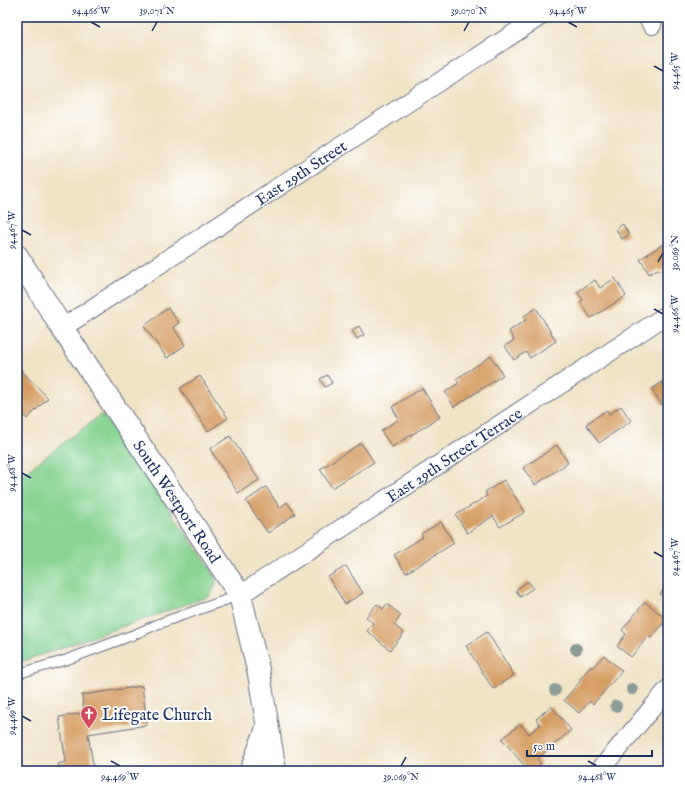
<svg xmlns="http://www.w3.org/2000/svg" width="685" height="788" font-family="'IM FELL English',serif">
<style>
.green{fill:#87d493;stroke:#518278}
.building{fill:#d59c60}
.lines{fill:none;stroke-linecap:round;stroke-linejoin:round}
.lane-casing{stroke:#666e82;stroke-width:11}
.street-casing{stroke:#666e82;stroke-width:20}
.secondary-casing{stroke:#666e82;stroke-width:24}
.lane{stroke:#fff;stroke-width:9}
.street{stroke:#fff;stroke-width:18}
.secondary{stroke:#fff;stroke-width:22}
.tree{fill:#8c9c96}
.ticks{fill:none;stroke:#1b2f5e;stroke-width:1.5}
.labels{text-anchor:middle;stroke-width:4;stroke-linejoin:round;paint-order:stroke}
.street-label{font-size:16px;fill:#1b2f5e;stroke:#fff}
.poi-label{font-size:16px;fill:#1b2f5e;stroke:#fff;text-anchor:start}
.neatline{fill:none;stroke:#1b2f5e;stroke-width:1.5}
.ticks-label{font-size:10px;text-anchor:middle;fill:#1b2f5e}
</style>
<rect width="100%" height="100%" fill="#fff"/>
<filter id="ink" filterUnits="userSpaceOnUse"><feTurbulence type="fractalNoise" baseFrequency=".025" numOctaves="2"/><feDisplacementMap in="SourceGraphic" scale="8" xChannelSelector="R" yChannelSelector="G"/><feConvolveMatrix kernelMatrix="1 2 1 2 8 2 1 2 1" color-interpolation-filters="sRGB"/></filter>
<filter id="wash" filterUnits="userSpaceOnUse"><feTurbulence type="fractalNoise" baseFrequency=".012" numOctaves="4" result="noise"/><feDisplacementMap in="SourceGraphic" scale="16" xChannelSelector="R" yChannelSelector="G"/><feGaussianBlur stdDeviation="0.9" result="paint"/><feColorMatrix in="noise" values="0 0 0 0 0 0 0 0 0 0 0 0 0 0 0 0 0 1.4 0 .05"/><feComposite in="paint" operator="in"/></filter>
<g filter="url(#wash)">
<rect width="100%" height="100%" fill="#f0e3c6"/>
<polygon class="green" points="102,414 213,572 216,583 210,596 17,663 17,478"/>
<g id="blocks">
<g class="building">
<polygon points="623,224 629,235 622,239 616,229"/>
<polygon points="668,241 668,266 659,271 658,269 649,274 640,259"/>
<polygon points="615,278 626,296 591,318 580,302 583,300 577,292 595,280 600,288"/>
<polygon points="168,308 179,323 173,327 185,345 167,358 144,326"/>
<polygon points="536,308 556,341 530,358 526,352 514,360 505,346 514,340 509,331 526,320 524,316"/>
<polygon points="359,326 364,335 357,339 352,330"/>
<polygon points="491,356 503,375 454,407 445,392 459,383 456,379"/>
<polygon points="17,366 48,398 27,419 17,408"/>
<polygon points="327,375 332,383 325,387 320,379"/>
<polygon points="200,376 228,418 208,431 180,388"/>
<polygon points="668,378 668,401 662,405 652,389"/>
<polygon points="422,388 440,417 392,447 381,431 399,419 392,407"/>
<polygon points="621,406 631,421 599,443 586,424 607,410 609,414"/>
<polygon points="230,436 259,480 238,493 210,449"/>
<polygon points="361,443 374,462 332,488 320,469"/>
<polygon points="557,445 568,463 535,485 523,468"/>
<polygon points="504,480 525,512 500,527 493,516 467,533 456,515 487,496 485,492"/>
<polygon points="266,487 280,508 287,502 295,514 268,533 246,501"/>
<polygon points="441,522 454,543 406,573 394,555 423,537 421,534"/>
<polygon points="346,566 363,593 345,604 328,577"/>
<polygon points="528,581 533,588 520,597 516,590"/>
<polygon points="668,585 668,601 660,594"/>
<polygon points="645,602 667,619 651,638 648,636 631,657 617,646 626,634 622,630"/>
<polygon points="377,604 383,609 387,604 401,615 394,625 404,633 390,650 367,631 373,623 366,617"/>
<polygon points="487,632 514,675 493,689 466,646"/>
<polygon points="604,655 622,671 593,704 590,701 579,713 564,700 580,682 579,680 591,666 592,668"/>
<polygon points="142,686 147,725 88,734 94,771 60,771 58,764 66,762 59,717 84,713 82,695"/>
<polygon points="551,706 571,730 537,759 541,764 534,771 529,771 502,739 520,724 529,734 540,725 536,719"/>
</g>
</g>
</g>
<g filter="url(#ink)">
<use href="#blocks" fill-opacity="0" stroke="#666e82" stroke-width="1"/>
<g class="lines">
<defs>
<polyline id="lane" points="17,674 66,660 133,635 158,624 240,595"/>
<g id="street">
<polyline points="647,17 652,25"/>
<path id="s1" d="M62 328 539 17"/>
<path id="s2" d="M240 595 668 314"/>
<polyline points="599,771 668,689"/>
</g>
<g id="secondary">
<path id="s3" d="M17 256 62 328 240 595 259 674 275 771"/>
<polyline points="251,771 267,728"/>
</g>
</defs>
<use href="#lane" class="lane-casing"/>
<use href="#street" class="street-casing"/>
<use href="#secondary" class="secondary-casing"/>
<use href="#lane" class="lane"/>
<use href="#street" class="street"/>
<use href="#secondary" class="secondary"/>
</g>
<g class="tree">
<circle cx="576" cy="649" r="6"/>
<circle cx="632" cy="689" r="6"/>
<circle cx="555" cy="690" r="6"/>
<circle cx="616" cy="706" r="6"/>
</g>
</g>
<path class="ticks" d="M91 22 100 27M568 22 577 27M152 31 157 22M464 31 469 22M654 66 663 71M22 230 31 235M658 262 663 253M654 309 663 314M22 473 31 478M654 552 663 557M22 716 31 721M111 761 120 766M588 761 597 766M401 766 406 757"/>
<defs>
<symbol id="church-pin" viewBox="-11 -11 22 30"><path d="M0 17L-7.5 6A9.5 9.5 0 1 1 7.5 6Z" fill="#d1495b" stroke="#fff"/><path d="M-1.2-6h2.4v3.5h3.3v2.4h-3.3V6h-2.4V-.1h-3.3v-2.4h3.3Z" fill="#fff"/></symbol>
</defs>
<g fill-rule="evenodd">
<use href="#church-pin" x="79" y="704" width="20" height="27"/>
</g>
<g class="labels">
<g class="street-label">
<text dy="6" stroke="none"><textPath href="#s1" startOffset="285">East 29th Street</textPath></text>
<text dy="6" stroke="none"><textPath href="#s2" startOffset="256">East 29th Street Terrace</textPath></text>
<text dy="6" stroke="none"><textPath href="#s3" startOffset="293">South Westport Road</textPath></text>
</g>
<g class="poi-label">
<text x="102" y="720">Lifegate Church</text>
</g>
</g>
<rect width="685" height="788" fill="none" stroke="#fff" stroke-width="44"/>
<path d="M527 750v6h125v-6" fill="none" stroke="#1b2f5e" stroke-width="2"/>
<text x="533" y="750" font-size="12" fill="#1b2f5e" stroke="#ffffff" stroke-width="3" paint-order="stroke">50 m</text>
<rect x="22" y="22" width="641" height="744" class="neatline"/>
<g class="ticks-label">
<text x="91" y="14">94.466°W</text>
<text x="157" y="14">39.071°N</text>
<text x="469" y="14">39.070°N</text>
<text x="568" y="14">94.465°W</text>
<text transform="translate(674 71) rotate(-90)" y="4">94.465°W</text>
<text transform="translate(11 230) rotate(-90)" y="4">94.467°W</text>
<text transform="translate(674 253) rotate(-90)" y="4">39.069°N</text>
<text transform="translate(674 314) rotate(-90)" y="4">94.466°W</text>
<text transform="translate(11 473) rotate(-90)" y="4">94.468°W</text>
<text transform="translate(674 557) rotate(-90)" y="4">94.467°W</text>
<text transform="translate(11 716) rotate(-90)" y="4">94.469°W</text>
<text x="120" y="780">94.469°W</text>
<text x="401" y="780">39.069°N</text>
<text x="597" y="780">94.468°W</text>
</g>
</svg>
